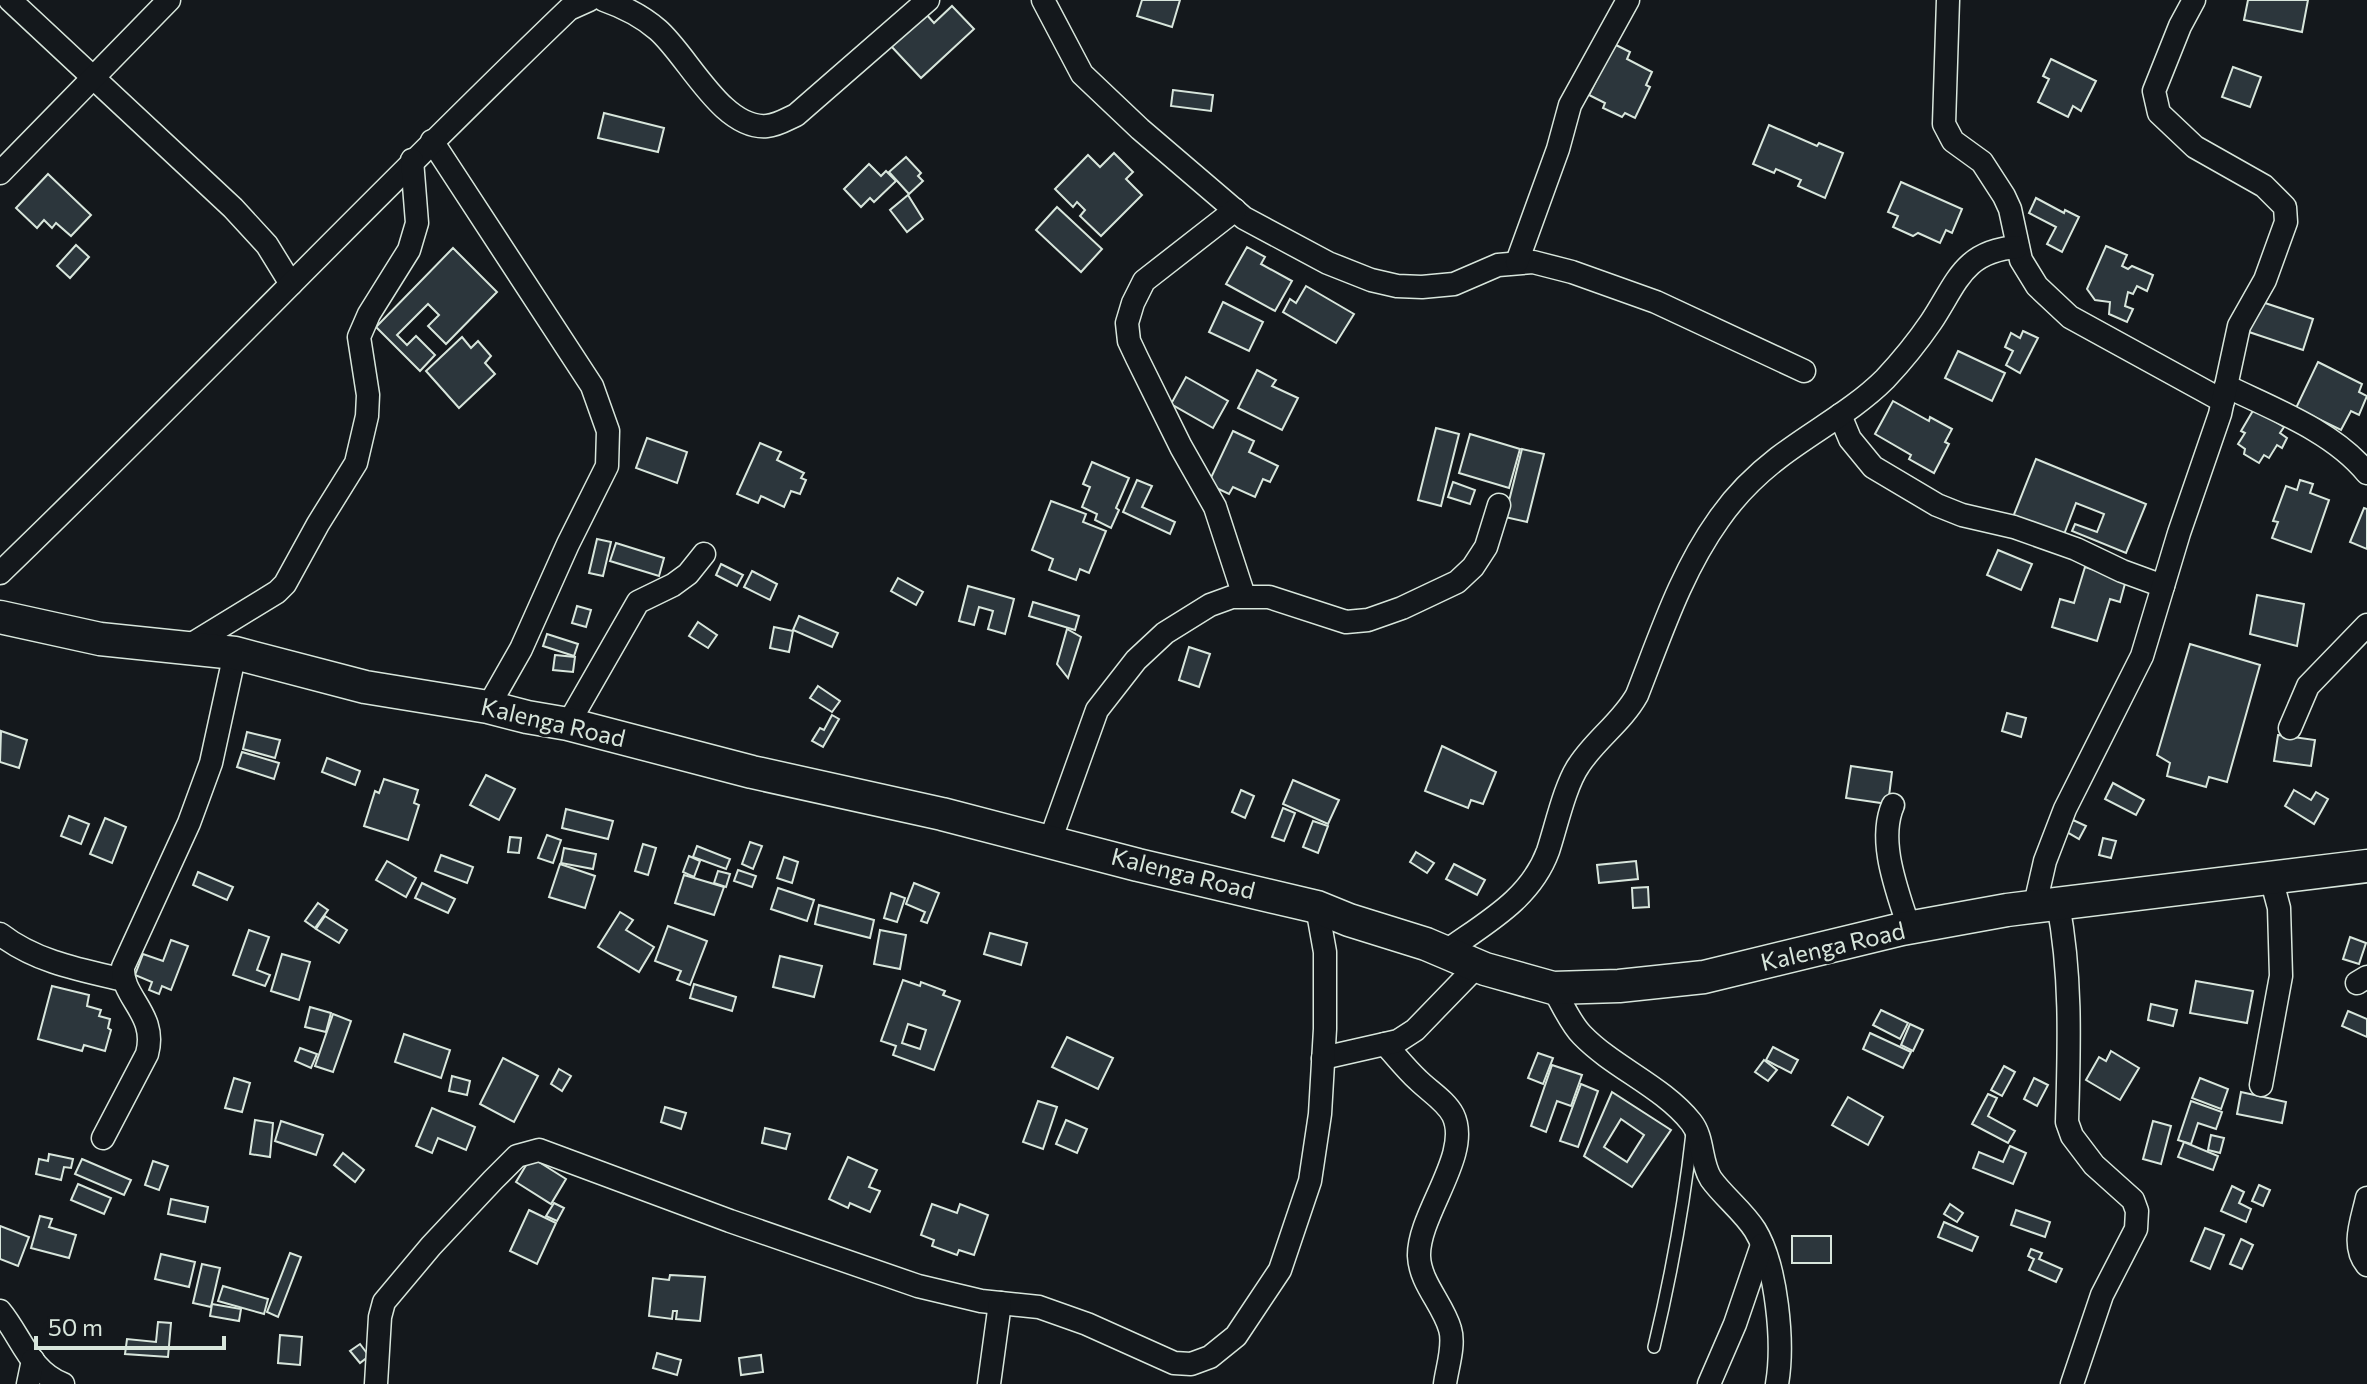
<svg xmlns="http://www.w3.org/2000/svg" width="2367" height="1384" font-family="Commissioner,sans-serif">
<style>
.building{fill:#2c363c;stroke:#d8e6dc;stroke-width:2;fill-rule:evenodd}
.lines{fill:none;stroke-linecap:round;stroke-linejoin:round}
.lane-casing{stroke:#d8e6dc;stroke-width:14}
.street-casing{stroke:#d8e6dc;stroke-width:25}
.secondary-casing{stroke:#d8e6dc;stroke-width:35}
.lane{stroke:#14181c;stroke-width:11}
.street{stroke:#14181c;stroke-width:22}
.secondary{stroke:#14181c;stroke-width:32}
.labels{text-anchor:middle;stroke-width:6;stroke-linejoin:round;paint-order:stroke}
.street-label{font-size:24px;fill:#d8e6dc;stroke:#14181c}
</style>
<rect width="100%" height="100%" fill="#14181c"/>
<g class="building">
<polygon points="1142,0 1180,0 1172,27 1137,16"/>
<polygon points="2248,0 2308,0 2302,32 2244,20"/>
<polygon points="952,6 974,29 921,78 891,46 926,14 934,23"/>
<polygon points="1614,44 1630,52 1627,59 1652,72 1646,85 1650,87 1635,118 1625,113 1622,117 1603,108 1605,103 1589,95"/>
<polygon points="2051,59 2096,81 2081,111 2073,106 2068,117 2038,102 2049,79 2043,76"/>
<polygon points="2233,67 2261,77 2250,107 2222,97"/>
<polygon points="1173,90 1213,95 1211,111 1171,106"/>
<polygon points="604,113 664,128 658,152 598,138"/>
<polygon points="1769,125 1817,146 1819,143 1843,153 1825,198 1798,186 1801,180 1776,169 1774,173 1753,164"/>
<polygon points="1114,153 1133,172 1126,179 1142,195 1101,236 1080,216 1085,210 1077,202 1073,207 1055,189 1088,155 1100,167"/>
<polygon points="906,157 921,173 918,176 923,181 909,194 889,172"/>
<polygon points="869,164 881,176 886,171 896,181 874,202 870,198 861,207 844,189"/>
<polygon points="48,174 91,215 71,236 56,223 52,228 44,220 37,228 16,208"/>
<polygon points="1901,182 1962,209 1952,233 1946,230 1940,243 1918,233 1913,236 1893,227 1898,216 1888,212"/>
<polygon points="908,195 923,219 907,232 890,210"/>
<polygon points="2036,198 2064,213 2065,210 2079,217 2062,252 2047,244 2056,227 2029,213"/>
<polygon points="1057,207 1102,249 1081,272 1036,230"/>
<polygon points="76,245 89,257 70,278 57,266"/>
<polygon points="2106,246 2127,255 2122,266 2128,269 2132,266 2153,275 2147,291 2137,286 2133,294 2128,292 2125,306 2133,309 2127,322 2109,314 2110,302 2095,300 2087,289"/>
<polygon points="1247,247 1265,257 1261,264 1292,281 1275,311 1226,284"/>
<polygon points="453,248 497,292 446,344 428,326 439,315 428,304 397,335 407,345 416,336 435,355 420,371 376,327"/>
<polygon points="1306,286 1354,314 1336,343 1283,312 1290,299 1296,303"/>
<polygon points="2259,301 2313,319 2303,350 2249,332"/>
<polygon points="1223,302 1263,322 1249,351 1209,332"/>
<polygon points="2023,331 2038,338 2020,373 2006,365 2013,351 2005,347 2011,333 2020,338"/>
<polygon points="462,337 471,348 478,341 491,356 485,363 495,374 459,408 426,371"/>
<polygon points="1958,351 2005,373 1992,401 1945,378"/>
<polygon points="2318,362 2362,384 2359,392 2367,396 2359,415 2351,411 2341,430 2296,408"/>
<polygon points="1257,370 1276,380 1272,386 1298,398 1282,430 1238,408"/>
<polygon points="1186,377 1228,401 1213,428 1171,404"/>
<polygon points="1893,401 1929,421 1930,417 1952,429 1945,442 1949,444 1934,473 1909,459 1911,455 1875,434"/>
<polygon points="2254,409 2284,427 2280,433 2287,438 2282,448 2277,445 2269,458 2264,455 2259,463 2244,454 2245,449 2238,444 2245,433 2241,431"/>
<polygon points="1436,428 1459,434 1441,506 1418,500"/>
<polygon points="1233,431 1254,441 1249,452 1278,466 1270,482 1263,479 1255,497 1233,487 1229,494 1208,484"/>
<polygon points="1470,434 1520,449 1509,488 1459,473"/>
<polygon points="647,438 687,452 677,483 636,468"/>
<polygon points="760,443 781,452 777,460 804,473 801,478 806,480 800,494 791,491 784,507 761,496 758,503 737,494"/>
<polygon points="1522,449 1544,454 1527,522 1505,517"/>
<polygon points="2036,459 2146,504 2126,553 2072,531 2075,524 2097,532 2104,514 2076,503 2063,537 2013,517"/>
<polygon points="1092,462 1129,478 1116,508 1119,510 1111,528 1095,520 1097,514 1082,507 1090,487 1083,484"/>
<polygon points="1137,480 1152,486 1142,507 1175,522 1170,534 1123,512"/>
<polygon points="2300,480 2313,484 2310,493 2329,500 2311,552 2272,538 2278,522 2273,521 2286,486 2297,490"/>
<polygon points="1453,482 1475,490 1470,504 1448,497"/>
<polygon points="1051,501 1086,514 1083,522 1106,531 1089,573 1080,569 1076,580 1049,570 1053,559 1032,550"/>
<polygon points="2364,508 2367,509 2367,549 2350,542"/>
<polygon points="597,539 611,542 603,576 589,573"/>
<polygon points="616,543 664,558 659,576 610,561"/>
<polygon points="1998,550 2032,564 2021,590 1987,575"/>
<polygon points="721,564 743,575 737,586 716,575"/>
<polygon points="2085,567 2126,580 2120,602 2110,599 2097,641 2052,627 2060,599 2074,603"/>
<polygon points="752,571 777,584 770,600 744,587"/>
<polygon points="898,578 923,592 916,605 891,591"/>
<polygon points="968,586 1014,599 1005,634 988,629 993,611 979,607 974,625 959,621"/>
<polygon points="2257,595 2304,604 2297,646 2250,634"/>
<polygon points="1033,602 1079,616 1075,630 1029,616"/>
<polygon points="577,606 591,610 586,627 572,623"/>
<polygon points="799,616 838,633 832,647 793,630"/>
<polygon points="698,622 717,635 708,648 689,636"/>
<polygon points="774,627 793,631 789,652 770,648"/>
<polygon points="1067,629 1081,637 1068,678 1057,664"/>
<polygon points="547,634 578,644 574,656 543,646"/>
<polygon points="2190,644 2260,665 2227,782 2209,777 2206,787 2167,776 2170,763 2157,755"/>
<polygon points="1189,647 1210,654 1199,687 1179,680"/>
<polygon points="555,655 575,657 573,672 553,670"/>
<polygon points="818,686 840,701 832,712 810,698"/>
<polygon points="2007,713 2026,718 2021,737 2002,731"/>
<polygon points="832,715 839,719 823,747 812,741 820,728 824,730"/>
<polygon points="1,731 27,740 19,768 0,762"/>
<polygon points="247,732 280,740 275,758 243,749"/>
<polygon points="2278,735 2315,740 2311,766 2274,761"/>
<polygon points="1442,746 1496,772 1483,804 1471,800 1468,808 1425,791"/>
<polygon points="242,752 279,763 274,779 237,767"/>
<polygon points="327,758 360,771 355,785 322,772"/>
<polygon points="1851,766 1892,772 1888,804 1846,798"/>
<polygon points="486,775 515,789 499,820 470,805"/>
<polygon points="384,779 418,790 414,803 419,805 408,840 364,826 375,791 379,793"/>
<polygon points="1293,780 1339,800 1328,824 1283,804"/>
<polygon points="2113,783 2144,800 2136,815 2105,799"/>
<polygon points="1241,790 1254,796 1245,818 1232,812"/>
<polygon points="2294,790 2311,800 2316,792 2328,799 2314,824 2285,806"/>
<polygon points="1283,808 1295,813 1284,841 1272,837"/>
<polygon points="566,809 613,821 608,839 562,828"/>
<polygon points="69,816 89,824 81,844 61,836"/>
<polygon points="105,818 126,827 112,863 90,854"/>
<polygon points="2073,820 2086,826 2079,839 2067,832"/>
<polygon points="1313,821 1328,826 1318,853 1303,847"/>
<polygon points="547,835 561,840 553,863 538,858"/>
<polygon points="510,837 521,838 519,853 508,852"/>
<polygon points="2103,838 2116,841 2111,858 2099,855"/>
<polygon points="750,842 762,846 753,869 742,864"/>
<polygon points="643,844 656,848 648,875 635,871"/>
<polygon points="697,846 730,859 726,869 693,857"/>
<polygon points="564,848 596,854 593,869 561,863"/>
<polygon points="1416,852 1434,863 1427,873 1410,862"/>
<polygon points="441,855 473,867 467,883 435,871"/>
<polygon points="689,856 700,861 694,877 683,872"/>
<polygon points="784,857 798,862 792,883 777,878"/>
<polygon points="387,861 416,878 406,897 376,880"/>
<polygon points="1636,861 1638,879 1599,883 1597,865"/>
<polygon points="560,864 595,876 585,908 549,897"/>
<polygon points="1454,864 1485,880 1477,895 1446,879"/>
<polygon points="738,870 756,876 752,887 734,881"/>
<polygon points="718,871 730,874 726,887 714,883"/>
<polygon points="198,872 233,887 227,900 193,885"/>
<polygon points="684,875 724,887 714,915 675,903"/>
<polygon points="422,883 455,899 448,913 415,898"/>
<polygon points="914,883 939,893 927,923 921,921 925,912 906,904"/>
<polygon points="1648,887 1649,907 1633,908 1632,888"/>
<polygon points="778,888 814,900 807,921 771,909"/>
<polygon points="891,893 905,898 897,922 884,918"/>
<polygon points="318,903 328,910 315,928 305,921"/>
<polygon points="819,905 874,920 870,938 815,924"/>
<polygon points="620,912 633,920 626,930 654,947 639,972 598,947"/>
<polygon points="325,916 347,930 339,943 316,929"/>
<polygon points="668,926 707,941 690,985 677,980 681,971 655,961"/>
<polygon points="249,930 269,937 257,970 270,975 265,986 233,975"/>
<polygon points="880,930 906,935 900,969 874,964"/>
<polygon points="990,933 1027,943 1021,965 984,954"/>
<polygon points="2350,937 2366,943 2359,964 2343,959"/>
<polygon points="171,940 188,946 171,990 162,986 159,994 149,990 152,982 135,975 143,954 163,961"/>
<polygon points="282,954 310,962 299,1000 271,991"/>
<polygon points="780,956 822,966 814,997 773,987"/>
<path d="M903 980 920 986 921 982 945 991 943 995 960 1001 934 1070 893 1055 896 1046 881 1041ZM908 1024 926 1030 920 1049 902 1043Z"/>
<polygon points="2196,981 2253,991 2247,1023 2190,1013"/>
<polygon points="694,984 736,997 732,1011 690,998"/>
<polygon points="52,986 89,995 87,1006 101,1010 99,1016 110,1019 108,1028 111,1030 105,1051 84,1045 82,1051 38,1039"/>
<polygon points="2151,1004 2177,1010 2173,1026 2148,1020"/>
<polygon points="310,1007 331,1013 326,1032 305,1027"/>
<polygon points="1881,1010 1908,1023 1900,1039 1873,1025"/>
<polygon points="2348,1011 2367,1019 2367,1037 2342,1026"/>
<polygon points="333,1014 351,1021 333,1072 315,1066"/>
<polygon points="1910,1024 1923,1030 1913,1051 1901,1045"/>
<polygon points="1870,1033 1911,1052 1903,1068 1863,1049"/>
<polygon points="404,1034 450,1050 441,1078 395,1062"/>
<polygon points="1067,1037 1113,1058 1098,1089 1052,1067"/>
<polygon points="1773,1047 1798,1060 1791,1073 1766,1060"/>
<polygon points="300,1048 317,1054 311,1068 295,1061"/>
<polygon points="2111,1051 2139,1068 2120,1100 2086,1080 2099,1057 2106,1061"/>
<polygon points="1538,1053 1553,1058 1543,1084 1528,1078"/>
<polygon points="503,1058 538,1076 514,1122 480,1104"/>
<polygon points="1764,1060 1777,1070 1768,1081 1755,1072"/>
<polygon points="1552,1065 1582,1075 1571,1106 1557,1101 1546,1132 1531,1126"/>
<polygon points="2004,1066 2015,1072 2002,1096 1991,1090"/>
<polygon points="559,1069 571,1076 562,1091 551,1084"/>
<polygon points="452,1076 470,1081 467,1095 449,1091"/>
<polygon points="234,1078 250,1083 242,1112 225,1108"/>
<polygon points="2034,1078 2048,1085 2037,1106 2024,1099"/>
<polygon points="2200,1078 2228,1089 2221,1109 2192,1098"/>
<polygon points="1581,1084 1598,1091 1578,1147 1560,1141"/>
<path d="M1612 1092 1671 1130 1632 1187 1584 1156ZM1621 1119 1644 1135 1627 1162 1604 1147Z"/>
<polygon points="2241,1092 2286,1102 2282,1123 2237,1114"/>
<polygon points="1988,1094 1997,1098 1988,1116 2015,1131 2008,1143 1972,1124"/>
<polygon points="1848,1097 1883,1117 1868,1145 1832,1125"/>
<polygon points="1038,1101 1057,1107 1043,1149 1023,1142"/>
<polygon points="2191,1101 2222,1112 2216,1129 2198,1123 2191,1144 2178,1140"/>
<polygon points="665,1107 686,1113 681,1129 661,1122"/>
<polygon points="432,1108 475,1127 466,1150 438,1138 432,1153 416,1146"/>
<polygon points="255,1120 273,1123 270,1157 250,1154"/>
<polygon points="1066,1120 1087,1129 1077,1153 1056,1144"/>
<polygon points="281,1121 323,1135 316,1155 275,1141"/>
<polygon points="2153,1121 2171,1126 2161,1164 2143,1159"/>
<polygon points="765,1128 790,1134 786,1149 762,1143"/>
<polygon points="2211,1135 2224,1138 2220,1153 2208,1150"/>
<polygon points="2184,1142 2218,1156 2213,1170 2178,1157"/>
<polygon points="2010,1146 2026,1153 2013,1184 1973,1168 1979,1152 2003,1162"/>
<polygon points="343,1153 364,1170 355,1182 334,1165"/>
<polygon points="49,1154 73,1159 71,1168 64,1167 61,1180 36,1174 39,1159 48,1161"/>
<polygon points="531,1157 566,1179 551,1204 516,1182"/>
<polygon points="848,1157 877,1170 869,1187 880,1191 870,1212 850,1203 848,1208 829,1199"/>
<polygon points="82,1159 131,1180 124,1195 75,1174"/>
<polygon points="153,1161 168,1166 159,1190 145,1185"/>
<polygon points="78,1184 111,1198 104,1214 71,1200"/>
<polygon points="2259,1185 2270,1190 2263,1206 2252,1201"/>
<polygon points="2232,1186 2244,1192 2239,1203 2251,1209 2246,1222 2221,1211"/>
<polygon points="171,1199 208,1207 205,1222 168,1214"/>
<polygon points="554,1203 564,1208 557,1221 546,1216"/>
<polygon points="932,1204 957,1213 960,1204 988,1215 974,1255 959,1250 957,1255 932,1246 934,1240 921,1235"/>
<polygon points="1950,1204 1963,1213 1957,1222 1944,1214"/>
<polygon points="529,1210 556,1223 537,1264 510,1251"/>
<polygon points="2016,1210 2050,1222 2045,1237 2011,1225"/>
<polygon points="40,1216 52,1219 49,1227 76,1235 69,1258 31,1248"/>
<polygon points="1944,1222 1978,1237 1972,1251 1938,1237"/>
<polygon points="0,1226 29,1237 18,1266 0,1259"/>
<polygon points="2205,1228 2224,1235 2210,1269 2191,1261"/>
<rect x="1792" y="1236" width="39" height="27"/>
<polygon points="2241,1239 2253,1245 2242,1269 2230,1264"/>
<polygon points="2031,1249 2042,1253 2039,1259 2062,1269 2056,1282 2029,1270 2034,1259 2028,1256"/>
<polygon points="290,1253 301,1257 278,1317 267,1312"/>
<polygon points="161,1254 195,1262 189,1287 155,1279"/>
<polygon points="202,1264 220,1268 211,1307 193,1303"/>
<polygon points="670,1275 705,1277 700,1321 676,1319 677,1311 673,1311 672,1319 649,1316 653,1278 669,1280"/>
<polygon points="223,1286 268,1299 264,1314 218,1301"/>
<polygon points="212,1304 241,1309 239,1321 210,1316"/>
<polygon points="158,1322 171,1323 168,1357 125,1354 127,1339 156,1342"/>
<polygon points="280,1335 302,1337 300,1365 278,1363"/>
<polygon points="360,1344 369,1356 360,1363 350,1351"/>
<polygon points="657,1353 681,1360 677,1375 653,1368"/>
<polygon points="761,1355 763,1372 741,1375 739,1358"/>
</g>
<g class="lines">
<defs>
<path id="lane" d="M1654 1347C1671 1276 1684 1206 1692 1133"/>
<g id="street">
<polyline points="10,0 233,208 267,245 291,284"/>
<path d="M604 0C624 7 642 16 658 30 688 56 722 130 767 126 778 125 787 119 796 115L928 0"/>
<polyline points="1043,0 1082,74 1140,129 1244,218 1328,263 1371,280 1397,286 1422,287 1454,284 1498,265 1533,262 1572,272 1656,302 1804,371"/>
<polyline points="1948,0 1944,124 1953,141 1982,162 2004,196 2010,209 2021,260 2037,286 2070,317 2223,401"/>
<polyline points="432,141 592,386 608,431 607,466 568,544 521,649 488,707"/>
<polyline points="0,173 169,0"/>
<polyline points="1235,210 1144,281 1133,303 1127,323 1129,341 1137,358 1181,447 1215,507 1244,596"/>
<polyline points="1517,262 1558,149 1570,105 1628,0"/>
<path d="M2226 386C2273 409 2333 431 2367 473"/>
<polyline points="1840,415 1850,439 1873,467 1937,505 1962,515 2014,527 2076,549 2122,571 2163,586"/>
<path d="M0 573C192 388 376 194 569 9L589 0"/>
<polyline points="184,649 277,592 285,584 318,524 356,463 367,416 368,395 359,337 369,314 409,250 417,223 412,160"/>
<polyline points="568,724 638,602 673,585 688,574 704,554"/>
<polyline points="2290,728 2308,686 2367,625"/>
<path d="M1893 805C1877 842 1898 892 1909 928"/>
<polyline points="1050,841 1097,710 1136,660 1165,633 1210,605 1232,597 1269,597 1346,622 1368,620 1402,608 1457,582 1473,567 1486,547 1499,505"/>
<path d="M2058 904C2072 977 2069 1049 2067 1122L2072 1136 2094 1165 2133 1200 2137 1211 2136 1229 2102 1295 2072 1384"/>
<polyline points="2034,909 2045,861 2065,809 2142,656 2179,533 2220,414 2239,326 2265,280 2286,222 2285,207 2264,186 2195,147 2159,113 2154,91 2180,26 2194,0"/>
<path d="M0 934C36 962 81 970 124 980"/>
<path d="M1445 952C1485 923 1530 900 1548 851 1556 827 1565 785 1579 765 1596 739 1622 722 1637 695 1661 634 1681 572 1719 519 1735 496 1756 475 1778 458 1813 431 1854 410 1885 379 1901 362 1918 341 1931 322 1957 283 1963 251 2017 247"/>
<polyline points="2357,983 2367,977"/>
<path d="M1553 988C1562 1003 1570 1023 1582 1035 1614 1068 1662 1086 1691 1122 1704 1138 1700 1162 1711 1179 1724 1197 1743 1211 1755 1230 1777 1266 1784 1343 1777 1384"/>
<path d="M1385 1044C1396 1056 1406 1069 1418 1080 1429 1091 1446 1101 1453 1115 1472 1154 1418 1214 1419 1256 1420 1283 1443 1304 1450 1329 1455 1345 1447 1368 1445 1384"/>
<polyline points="1323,1058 1398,1041 1415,1030 1477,966"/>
<polyline points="2261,1085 2281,976 2279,908 2271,878"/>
<path d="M103 1138 147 1054C158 1014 121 998 123 967L189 823 211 763 235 653"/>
<path d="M2367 1198C2362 1221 2351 1246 2367 1265"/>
<path d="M0 1311C21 1336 30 1372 63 1384"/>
<polyline points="28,1384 33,1360"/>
<polyline points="376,1384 380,1317 384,1302 431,1246 493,1180 517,1156 539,1150 730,1221 918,1286 981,1301 1039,1307 1087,1324 1174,1363 1191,1364 1210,1357 1236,1336 1280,1270 1310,1181 1320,1114 1325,1029 1325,952 1317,907"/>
<polyline points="989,1384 1000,1303"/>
<polyline points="1709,1384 1735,1324 1762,1245"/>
</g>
<polyline id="secondary" points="0,617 100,639 235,653 365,687 488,707 527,717 568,724 752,772 942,814 1138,865 1317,907 1349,920 1426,944 1485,969 1553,988 1619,986 1704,977 1902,929 2007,910 2367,866"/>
</defs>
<use href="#lane" class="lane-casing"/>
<use href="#street" class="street-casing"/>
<use href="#secondary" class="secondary-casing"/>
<use href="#lane" class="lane"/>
<use href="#street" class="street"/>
<use href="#secondary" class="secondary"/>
</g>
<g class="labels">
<g class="street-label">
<text transform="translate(553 723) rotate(13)" y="8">Kalenga Road</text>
<text transform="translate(1183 874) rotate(14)" y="8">Kalenga Road</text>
<text transform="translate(1833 947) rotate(-13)" y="8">Kalenga Road</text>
</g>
</g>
<path d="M36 1336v12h188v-12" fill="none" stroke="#d8e6dc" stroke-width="4"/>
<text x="48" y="1336" font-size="24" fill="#d8e6dc" stroke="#14181c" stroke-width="6" paint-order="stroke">50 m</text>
</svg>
